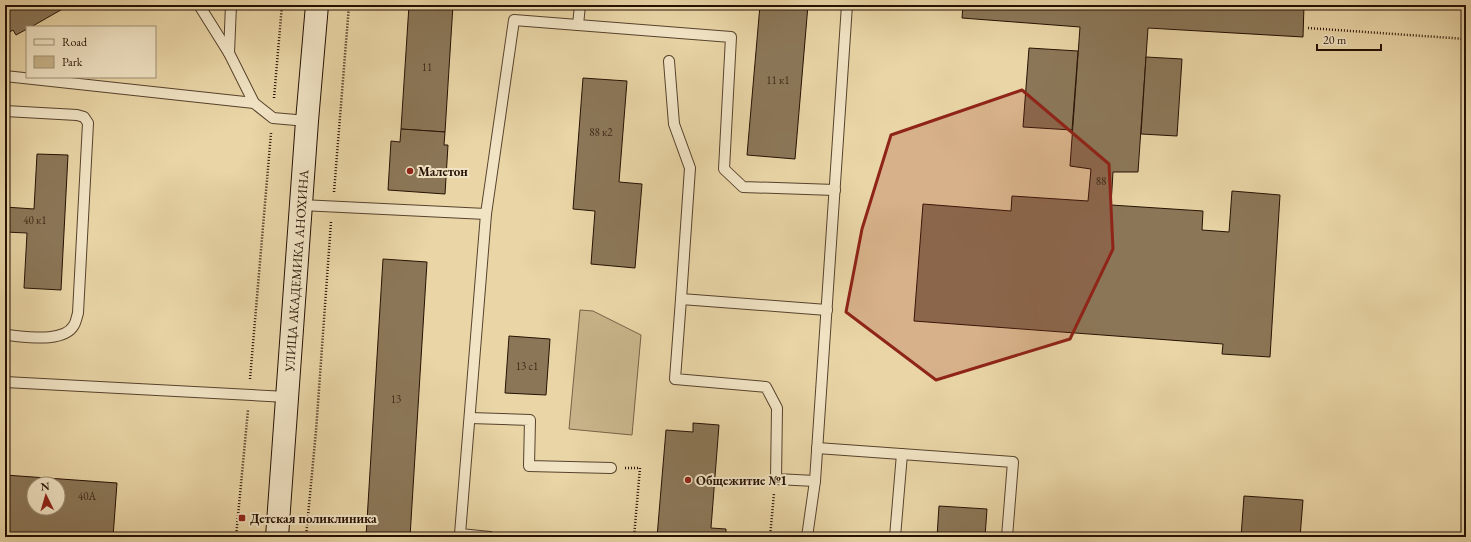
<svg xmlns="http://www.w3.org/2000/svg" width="1471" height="542" font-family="'EB Garamond',serif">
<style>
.green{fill:#c8b48a;stroke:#766246}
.building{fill:#8b7758;stroke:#251103;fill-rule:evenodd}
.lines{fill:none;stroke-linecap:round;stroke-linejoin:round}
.lane-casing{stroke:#56422c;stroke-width:12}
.secondary-casing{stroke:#251103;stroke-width:24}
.path{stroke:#251103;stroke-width:2.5;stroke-dasharray:1 2;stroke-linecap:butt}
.lane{stroke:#f1e4c5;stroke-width:10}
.secondary{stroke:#f1e4c5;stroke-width:22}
.marked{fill:#8f2418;fill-opacity:0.2;stroke:#8f2418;stroke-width:3;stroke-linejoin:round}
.poi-dot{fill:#8f2418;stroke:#f1e4c5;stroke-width:1.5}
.labels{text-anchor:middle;stroke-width:4;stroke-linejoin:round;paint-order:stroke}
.number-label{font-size:11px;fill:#3e2a18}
.poi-label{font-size:13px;font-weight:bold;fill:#251103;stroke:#f1e4c5;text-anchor:start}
.street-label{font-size:13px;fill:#251103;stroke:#f1e4c5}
</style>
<rect width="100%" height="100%" fill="#e9d5a6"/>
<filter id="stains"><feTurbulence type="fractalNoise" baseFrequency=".005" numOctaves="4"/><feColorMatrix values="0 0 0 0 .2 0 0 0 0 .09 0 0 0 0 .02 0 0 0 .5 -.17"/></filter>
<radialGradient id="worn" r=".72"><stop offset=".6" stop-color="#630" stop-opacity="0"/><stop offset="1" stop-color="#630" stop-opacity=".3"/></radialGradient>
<polygon class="green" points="580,310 593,311 641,335 632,435 569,429"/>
<g class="building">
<polygon points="5,5 64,5 66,7 31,27 27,27 27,29 16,35 13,30 8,33 5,28"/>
<polygon points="409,5 453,5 445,132 401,129"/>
<polygon points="760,5 808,5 795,159 747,155"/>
<polygon points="963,5 1304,5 1303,37 1148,28 1138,172 1113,172 1111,205 1203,211 1202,230 1229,232 1232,191 1280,195 1270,357 1222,354 1223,344 914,321 923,204 1011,211 1012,196 1088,201 1091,169 1070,166 1080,27 962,18"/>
<polygon points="1029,48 1078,51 1072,130 1023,127"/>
<polygon points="1146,57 1182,59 1177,136 1141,134"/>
<polygon points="583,78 627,81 619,182 642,184 635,268 591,264 595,211 573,209"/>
<polygon points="401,129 445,132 444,145 448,145 445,194 388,190 391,141 400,142"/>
<polygon points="37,154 68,155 61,290 24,288 27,233 5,232 5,207 34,209"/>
<polygon points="383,259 427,262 410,537 366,537"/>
<polygon points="509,336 550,339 546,395 505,393"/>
<polygon points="693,423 719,425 711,528 726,529 726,537 657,537 666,430 693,432"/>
<path d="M5 475 117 483 113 537H5ZM34 484H58V508H34Z"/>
<polygon points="1244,496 1303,500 1300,537 1241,537"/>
<polygon points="939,506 987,509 985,537 937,537"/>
</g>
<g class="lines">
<defs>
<g id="lane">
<polyline points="199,5 229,53"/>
<polyline points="231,5 229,53 254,103"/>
<polyline points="578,25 580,5"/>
<polyline points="669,61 674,124 690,168 681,299"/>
<polyline points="5,76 254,103 273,118 307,121"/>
<path d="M5 111 77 115 84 117 88 123 78 313C77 316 76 322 74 325 64 344 23 336 5 335"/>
<polyline points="301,205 486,214"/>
<polyline points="5,382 287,397"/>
<polyline points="470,418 530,420 529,466 611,468"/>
<polyline points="817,448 1013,462 1007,537"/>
<polyline points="815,481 776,479 777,408 766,387 675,379 681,299 827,310"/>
<polyline points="490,537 460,534 486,214 514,20 731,37 724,169 743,187 835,190"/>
<polyline points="807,537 815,481 847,5"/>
<polyline points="895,537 902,454"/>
</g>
<g id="secondary">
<path id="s1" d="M277 537 307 121 317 5"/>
</g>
</defs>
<use href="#lane" class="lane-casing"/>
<use href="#secondary" class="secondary-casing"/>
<g class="path">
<polyline points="1308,28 1466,39"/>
<polyline points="274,98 282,5"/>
<polyline points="334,192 349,5"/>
<polyline points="250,379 271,133"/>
<polyline points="625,468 640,468 634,537"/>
<polyline points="236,537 248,410"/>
<polyline points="306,537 316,431 331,222"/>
<polyline points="770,537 774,493"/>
</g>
<use href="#lane" class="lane"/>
<use href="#secondary" class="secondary"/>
</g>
<path class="marked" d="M1022 90 1109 164 1113 249 1070 339 936 380 846 312 862 229 891 135Z"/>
<g class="poi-dot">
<circle cx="410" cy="171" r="4"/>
<circle cx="688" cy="480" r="4"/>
<rect x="238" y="514" width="8" height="8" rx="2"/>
</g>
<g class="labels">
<g class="number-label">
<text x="427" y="71">11</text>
<text x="778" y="84">11 к1</text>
<text x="601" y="136">88 к2</text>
<text x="1101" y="185">88</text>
<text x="35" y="224">40 к1</text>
<text x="527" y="370">13 с1</text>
<text x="396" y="403">13</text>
<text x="87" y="500">40А</text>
</g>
<g class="poi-label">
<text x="418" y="176">Малетон</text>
<text x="696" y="485">Общежитие №1</text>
<text x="250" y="523">Детская поликлиника</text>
</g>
<g class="street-label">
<text dy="5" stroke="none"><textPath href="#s1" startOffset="267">УЛИЦА АКАДЕМИКА АНОХИНА</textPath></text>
</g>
</g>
<rect width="1471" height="542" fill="none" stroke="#e9d5a6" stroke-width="20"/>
<rect x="6" y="6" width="1459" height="530" fill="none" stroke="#251103" stroke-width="2"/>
<rect x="10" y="10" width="1451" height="522" fill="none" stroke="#251103"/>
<rect x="26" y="26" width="130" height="52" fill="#f1e4c5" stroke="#9f9077"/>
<rect x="34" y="39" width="20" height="6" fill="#f1e4c5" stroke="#9f9077"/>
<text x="62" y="46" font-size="12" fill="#251103">Road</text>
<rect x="34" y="56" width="20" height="12" fill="#c8b48a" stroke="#9f9077"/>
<text x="62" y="66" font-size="12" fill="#251103">Park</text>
<g transform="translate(46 496) rotate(355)"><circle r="19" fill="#f1e4c5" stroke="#9f9077"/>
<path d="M0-3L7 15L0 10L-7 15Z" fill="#8f2418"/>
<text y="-6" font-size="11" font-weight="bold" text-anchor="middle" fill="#251103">N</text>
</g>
<path d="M1317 44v6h64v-6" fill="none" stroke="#251103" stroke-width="2"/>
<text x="1323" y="44" font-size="12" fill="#251103" stroke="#f1e4c5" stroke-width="3" paint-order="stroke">20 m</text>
<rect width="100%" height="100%" filter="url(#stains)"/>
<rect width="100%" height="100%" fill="url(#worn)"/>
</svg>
